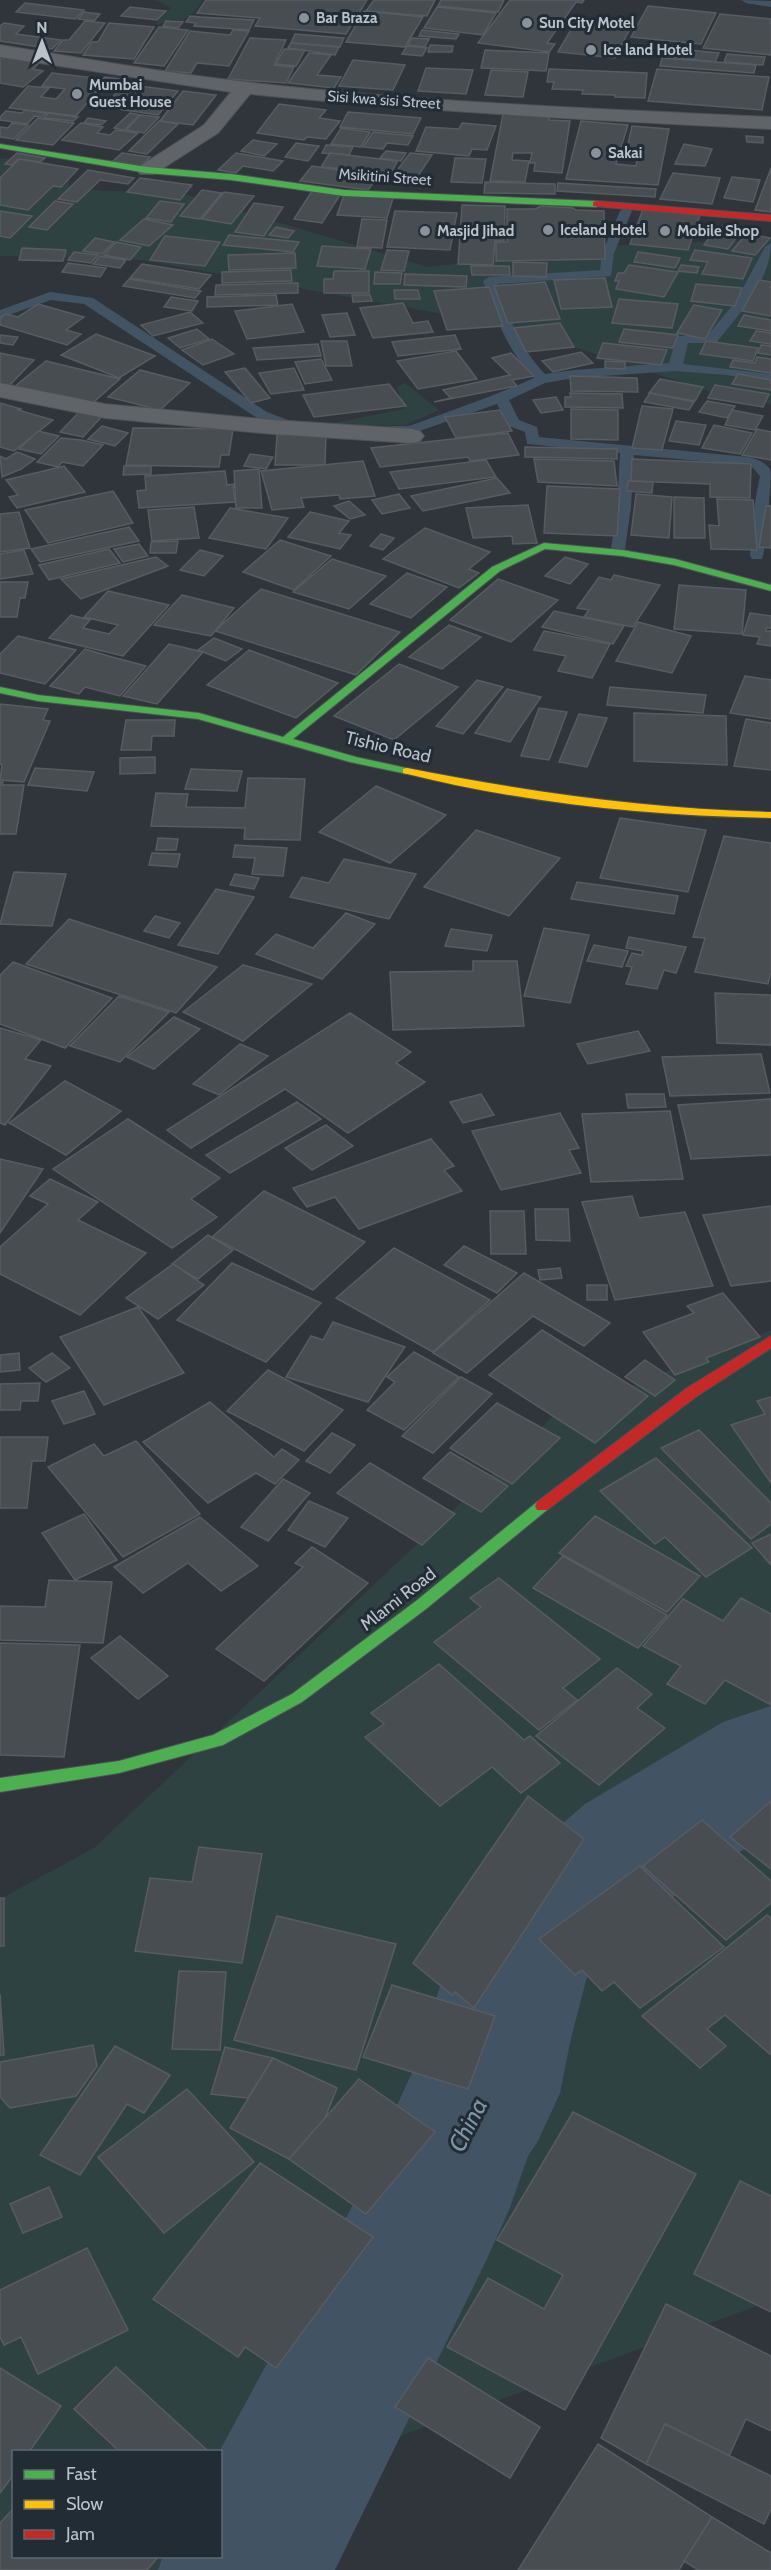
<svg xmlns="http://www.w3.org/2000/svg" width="771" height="2570" font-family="Cabin,sans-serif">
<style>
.green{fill:#2f4242}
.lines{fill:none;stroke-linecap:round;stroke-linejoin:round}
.stream{fill:#425364;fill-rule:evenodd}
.river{fill:#425364;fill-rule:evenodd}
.building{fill:#484d52;stroke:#585c62;stroke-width:1.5}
.street-casing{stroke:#4d5155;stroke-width:2}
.fast-casing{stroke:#4d5155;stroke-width:2}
.slow-casing{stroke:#4d5155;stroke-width:2}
.jam-casing{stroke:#4d5155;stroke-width:2}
.street{fill:#606468;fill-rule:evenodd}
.fast{fill:#4caf50;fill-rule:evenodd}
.slow{fill:#ffc107;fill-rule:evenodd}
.jam{fill:#c62828;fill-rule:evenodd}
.poi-dot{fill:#8a9198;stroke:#222c35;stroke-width:2}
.labels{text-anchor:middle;stroke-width:6;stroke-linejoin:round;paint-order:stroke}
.far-poi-label{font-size:15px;font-weight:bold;fill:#bbc2ca;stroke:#222c35;text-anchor:start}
.far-street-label{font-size:15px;fill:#bbc2ca;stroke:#222c35}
.street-label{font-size:18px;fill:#bbc2ca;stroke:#222c35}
.near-water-label{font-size:24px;font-style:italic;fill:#7f95a9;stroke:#222c35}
</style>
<rect width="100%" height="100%" fill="#2f353b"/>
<g class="green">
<polygon points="155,0 203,0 195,11 182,21 171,19 158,25 156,23 171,8"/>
<polygon points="0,158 66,166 70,189 184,194 428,267 640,243 771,240 771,404 709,391 510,326 142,260 0,256"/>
<polygon points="405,383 439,410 406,425 319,426 404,409 397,387"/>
<polygon points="771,1330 771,2301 373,2446 221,2540 220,2452 14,2452 14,2556 194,2557 173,2570 0,2570 0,1899 94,1848 552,1417"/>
</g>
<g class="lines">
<g class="stream">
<polygon points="741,0 771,1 771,7 746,3"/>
<path d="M626 207 632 211 614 253 611 276 497 284C509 318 520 348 545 374L574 370 669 363 677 336H707L736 301 765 247 771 243C771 281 738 315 716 343H688L683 364 771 374V382L726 375 675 371 574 378 545 383 509 400 519 420 537 427 539 437 748 457C757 459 768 463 771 472 771 480 766 552 762 559H752L750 556 755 501 760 476 753 468 746 465 634 455 631 507 625 549 618 553 611 549 617 507 620 453 527 444 525 432 509 426 497 404 411 434 388 435 381 431C389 423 402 428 412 425 453 410 494 396 534 378 507 350 495 316 483 281L489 277 600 270 602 253 620 211Z"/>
<polygon points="50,292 93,298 267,412 296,423 310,425 312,428 305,432 294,431 257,418 84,304 51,300 0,318 0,310"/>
</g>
<polygon class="river" points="771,1706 771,1832 683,1888 588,1973 571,2038 560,2093 538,2141 528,2156 509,2210 486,2261 335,2570 158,2570 163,2556 220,2556 219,2452 367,2179 388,2125 410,2077 416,2067 455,1936 476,1892 494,1883 585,1804 723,1722"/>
</g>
<g class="building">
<polygon points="206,0 367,0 346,34 255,26 260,18 197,13"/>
<polygon points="374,0 435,0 427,16 366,11"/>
<polygon points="441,0 504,0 498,12 438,6"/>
<polygon points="510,0 584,0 582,3 576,2 547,43 555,44 549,52 478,43"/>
<polygon points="25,3 84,10 75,19 16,12"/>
<polygon points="648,6 716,13 701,44 631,37"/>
<polygon points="130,7 166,11 157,20 121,16"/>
<polygon points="437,7 496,13 483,35 424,28"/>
<polygon points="364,11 423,17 405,47 346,42"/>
<polygon points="84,12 100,14 94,21 78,19"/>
<polygon points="720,14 771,19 771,55 703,48"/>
<polygon points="190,16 201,17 254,20 249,30 194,26 196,23 186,22"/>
<polygon points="85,21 105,23 81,53 54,51 63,40 69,40"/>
<polygon points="166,21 183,22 178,28 163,26"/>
<polygon points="576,21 631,27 615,58 558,52"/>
<polygon points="4,23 24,26 16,34 61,40 52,49 0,41 0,26"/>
<polygon points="109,23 154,27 134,59 83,55 92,42 98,42"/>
<polygon points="159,27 188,30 164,66 134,63"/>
<polygon points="233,30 249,31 229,66 197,63 191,73 165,71 190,31 230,35"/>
<polygon points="422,30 459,34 456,39 419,36"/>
<polygon points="295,34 344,38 340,47 291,43"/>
<polygon points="250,38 286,40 274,65 294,67 286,83 228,79"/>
<polygon points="412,38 429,39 425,47 408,45"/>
<polygon points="291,43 339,47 335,55 288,48"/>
<polygon points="430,45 453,46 452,52 428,52"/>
<polygon points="407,46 427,48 422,56 402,54"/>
<polygon points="645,46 719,53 715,62 641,54"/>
<polygon points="284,49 305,50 296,66 276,64"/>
<polygon points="485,50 549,53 546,71 481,68"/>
<polygon points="309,53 331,55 317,75 341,77 334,88 288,83"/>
<polygon points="727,54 765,57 763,65 724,62"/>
<polygon points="0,57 39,63 33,69 43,71 23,87 0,83"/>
<polygon points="662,58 756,65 754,73 660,66"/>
<polygon points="353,60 405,65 393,90 339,86"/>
<polygon points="426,68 473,70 466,94 418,91"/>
<polygon points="549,69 647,73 645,98 615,97 615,95 582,94 583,90 552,89 554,82 547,82"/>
<polygon points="657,69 769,77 762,110 648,101"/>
<polygon points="491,70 528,72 523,97 485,95"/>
<polygon points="52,73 103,79 105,77 120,79 109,91 98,90 76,116 9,108 28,86 49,88 41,97 56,99 65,89 42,86"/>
<polygon points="124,84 178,91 158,115 104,107"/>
<polygon points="183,91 216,95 193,125 160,121"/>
<polygon points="279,104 326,110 319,118 340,121 326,139 307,137 304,140 257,133"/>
<polygon points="25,110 46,113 42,117 35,116 27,124 0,120 0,117 6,111 22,113"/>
<polygon points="348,112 421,118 413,134 340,127"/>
<polygon points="48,113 78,117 73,121 44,118"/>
<polygon points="130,113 140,115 124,130 114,128"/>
<polygon points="503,114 550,116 549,120 570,121 562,173 534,171 535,163 530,163 532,153 513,153 512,160 529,161 525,182 490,181"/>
<polygon points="140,115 159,117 144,133 126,130"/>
<polygon points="38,118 74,123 53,145 16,140"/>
<polygon points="88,118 106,121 101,125 84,123"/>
<polygon points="159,121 178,124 147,154 129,151"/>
<polygon points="581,121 628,125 616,164 636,166 638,154 626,153 632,126 669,129 658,185 566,179"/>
<polygon points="12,123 28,125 14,139 0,137 0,127 8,128"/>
<polygon points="81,123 103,127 97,133 110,135 116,130 138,133 119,150 62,140"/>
<polygon points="462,123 496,126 487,150 472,149 469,156 416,151 426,127 459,129"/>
<polygon points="341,128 370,132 361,147 331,144"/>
<polygon points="373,132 413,136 408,145 387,143 383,149 363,147"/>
<polygon points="746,136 763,137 763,143 747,142"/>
<polygon points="253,140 277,144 264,156 241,151"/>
<polygon points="296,143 319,146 308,161 285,157"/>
<polygon points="684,144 712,149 705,166 675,164"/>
<polygon points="326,145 353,147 349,155 322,153"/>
<polygon points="386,151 406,153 401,161 380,158"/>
<polygon points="17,153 45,158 40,162 18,159 12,165 5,164"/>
<polygon points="122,153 150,157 141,166 113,161"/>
<polygon points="236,153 283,161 273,171 243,166 236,173 218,170"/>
<polygon points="330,153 389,160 397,162 391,173 321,167"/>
<polygon points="410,153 432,155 416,179 393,176"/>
<polygon points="455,158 486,159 482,183 451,182"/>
<polygon points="19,159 48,164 78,169 61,187 53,186 28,210 0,205 0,178"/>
<polygon points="312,166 379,176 368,190 300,181"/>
<polygon points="771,168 771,212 755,210"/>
<polygon points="88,170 134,178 128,184 100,180 77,202 58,199"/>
<polygon points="673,173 720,178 712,204 660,199"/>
<polygon points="732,177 760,180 753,202 724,198"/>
<polygon points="140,178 192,185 180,200 127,192"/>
<polygon points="485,182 555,184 555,194 484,193"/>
<polygon points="558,183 656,189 655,197 557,191"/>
<polygon points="202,190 222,193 200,219 180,216"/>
<polygon points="312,191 340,195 322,223 294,219"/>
<polygon points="224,192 254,196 231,224 202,219"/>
<polygon points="344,195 393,198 387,218 337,215"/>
<polygon points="55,201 73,204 47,230 29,227"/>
<polygon points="160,201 184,204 171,222 146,218"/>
<polygon points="254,203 283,207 264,236 235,232"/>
<polygon points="462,205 505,206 504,241 495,241 493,265 458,264"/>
<polygon points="541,206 573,208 576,210 604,211 605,259 496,261 496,242 507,242 507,209 535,209"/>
<polygon points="643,209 700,215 688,250 630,244"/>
<polygon points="0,211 32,216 10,238 0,236"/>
<polygon points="395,211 457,213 450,250 387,247"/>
<polygon points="144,219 173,225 149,246 120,240"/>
<polygon points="362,219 387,220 382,248 357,247"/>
<polygon points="718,226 742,230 728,249 704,245"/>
<polygon points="276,227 294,231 288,238 269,235"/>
<polygon points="747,233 770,238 755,255 732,251"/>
<polygon points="229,235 299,242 293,252 223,245"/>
<polygon points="165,236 220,242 205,266 150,260"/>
<polygon points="95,238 114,242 102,254 83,251"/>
<polygon points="116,242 141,247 130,260 104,255"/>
<polygon points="322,246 371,249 365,269 317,266"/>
<polygon points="22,248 66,250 63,261 19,260"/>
<polygon points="387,250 409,251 404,271 381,270"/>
<polygon points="695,250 752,258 743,279 702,274 708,262 690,260"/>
<polygon points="74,252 98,255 91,263 68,260"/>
<polygon points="638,252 680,258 675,268 634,262"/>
<polygon points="295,253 296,268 229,270 228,255"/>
<polygon points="100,256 126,260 120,268 93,264"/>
<polygon points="513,262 547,263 546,277 513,276"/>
<polygon points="68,263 106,268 100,277 62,272"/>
<polygon points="142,264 211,275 199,289 130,278"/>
<polygon points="629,265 678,272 664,297 616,289 619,281 615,281 618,273 624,273"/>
<polygon points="681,265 699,267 697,273 678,271"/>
<polygon points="471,266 509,266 510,275 472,275"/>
<polygon points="291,270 292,281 222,283 222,272"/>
<polygon points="334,271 369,271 369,293 324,293 324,279 333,279"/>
<polygon points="375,272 402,273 400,284 374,284"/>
<polygon points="405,274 467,276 466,287 404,285"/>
<polygon points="605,278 612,307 561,309 554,280"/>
<polygon points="129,279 201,291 195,298 123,286"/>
<polygon points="759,280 771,282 771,316 742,311"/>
<polygon points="545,282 560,319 508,323 494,286"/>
<polygon points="298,283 298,293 215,295 216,285"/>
<polygon points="696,284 742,288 735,306 691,301"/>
<polygon points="489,287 503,326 447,330 434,291"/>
<polygon points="394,290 418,290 420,299 395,299"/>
<polygon points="276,295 278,305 207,307 207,297"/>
<polygon points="352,295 370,295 372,301 353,302"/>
<polygon points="171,297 198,301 192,311 164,307"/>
<polygon points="619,299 678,304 672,328 612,323"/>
<polygon points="403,303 413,323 428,321 433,332 373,338 360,308"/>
<polygon points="38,304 84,317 66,330 81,334 67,345 0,325 0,318 6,314 18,317"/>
<polygon points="292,304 304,332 247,339 235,311"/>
<polygon points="694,305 722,310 705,339 677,333"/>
<polygon points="190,312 203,323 153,336 141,325"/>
<polygon points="347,313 355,335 330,337 322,315"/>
<polygon points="744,315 771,320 771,331 738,326"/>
<polygon points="560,323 574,347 526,352 514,328"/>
<polygon points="197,329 209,339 180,348 168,338"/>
<polygon points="624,329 678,335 673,348 619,342"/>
<polygon points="756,331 771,333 771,344 750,341"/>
<polygon points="96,334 155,356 119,378 61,355"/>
<polygon points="0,335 18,337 13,345 0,343"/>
<polygon points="455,335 461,349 398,356 392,342"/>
<polygon points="212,339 234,354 203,365 182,350"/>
<polygon points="321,341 347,341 352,366 326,366"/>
<polygon points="706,341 758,348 753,361 700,354"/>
<polygon points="603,343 667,350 661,365 597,358"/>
<polygon points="318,344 321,356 257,360 253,348"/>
<polygon points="761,345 771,346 771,355 758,353"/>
<polygon points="456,351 477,379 418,389 397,361"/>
<polygon points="581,352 593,363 553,372 542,361"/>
<polygon points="0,353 34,360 6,389 0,388"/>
<polygon points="511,353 534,376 512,380 517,386 434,402 451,398 443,390 510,375 492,358"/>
<polygon points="757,357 771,359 771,373 730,367 733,360 755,363"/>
<polygon points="321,359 332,380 305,384 295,362"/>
<polygon points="46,361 120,379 88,407 13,388"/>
<polygon points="605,361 625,362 625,369 605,368"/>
<polygon points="245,368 270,398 251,403 225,372"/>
<polygon points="294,368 304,390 271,394 259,373"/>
<polygon points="140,370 190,383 160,410 108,397"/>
<polygon points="738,374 771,380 771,390 732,384"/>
<polygon points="570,376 637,378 638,392 571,391"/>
<polygon points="660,379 703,387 695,401 649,393"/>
<polygon points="389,384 406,406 314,417 303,395"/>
<polygon points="715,385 769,394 763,407 708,398"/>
<polygon points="570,393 622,394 623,408 565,407 565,397 571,397"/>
<polygon points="650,393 694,402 689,410 644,402"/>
<polygon points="556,397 563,410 541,413 533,400"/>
<polygon points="707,401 735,406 727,418 699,412"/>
<polygon points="0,403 21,409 18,410 53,420 14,451 0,447"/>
<polygon points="642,406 673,409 662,450 632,448"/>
<polygon points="83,408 105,413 83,437 60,432"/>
<polygon points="571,409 618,410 618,440 571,439"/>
<polygon points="500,410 512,431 456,438 445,417"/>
<polygon points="732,410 763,416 755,430 725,425"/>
<polygon points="676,421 706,425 699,445 669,441"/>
<polygon points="714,425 752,433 740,454 702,448"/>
<polygon points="102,426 128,433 115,446 88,439"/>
<polygon points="133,428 233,429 229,455 221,455 219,467 126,465"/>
<polygon points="757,429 771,432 771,460 742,455"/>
<polygon points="38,431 59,436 41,454 19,449"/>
<polygon points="508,433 519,455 470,461 468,457 380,467 371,448"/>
<polygon points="277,435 326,435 325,465 275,465"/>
<polygon points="61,438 81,440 103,445 83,466 62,462 58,467 37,462"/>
<polygon points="525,447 617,449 617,459 525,457"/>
<polygon points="17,452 35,459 21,469 2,477 0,456 6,459"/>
<polygon points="250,454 273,457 266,469 244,466"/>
<polygon points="534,459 614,461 617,486 538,482"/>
<polygon points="632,459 751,464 750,498 710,497 710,484 631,481"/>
<polygon points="486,460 496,477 399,489 390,472"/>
<polygon points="363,461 375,496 340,499 339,495 301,498 304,507 272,510 261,471"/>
<polygon points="64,466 85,492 17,508 9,497 18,495 6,480"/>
<polygon points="124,466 151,466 151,474 123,475"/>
<polygon points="259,469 262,508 236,508 234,471"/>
<polygon points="225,471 227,485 233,484 235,502 139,508 137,491 146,490 145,476"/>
<polygon points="497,478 510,493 423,511 411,496"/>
<polygon points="628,481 653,482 652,493 627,491"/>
<polygon points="547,486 620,489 617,536 544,533"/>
<polygon points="113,491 133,523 48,543 25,510"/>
<polygon points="399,494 410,508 382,514 372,500"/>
<polygon points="636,494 672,497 669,538 631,535"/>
<polygon points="674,497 704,498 705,538 674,538"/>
<polygon points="717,499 753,500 757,550 711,549 709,525 719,526"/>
<polygon points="349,501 365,515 350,519 334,506"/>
<polygon points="528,505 537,543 513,544 512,536 473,538 466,508"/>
<polygon points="766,506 771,506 771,548 759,547"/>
<polygon points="194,507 199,538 152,541 148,510"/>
<polygon points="230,508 288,518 266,549 209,538"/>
<polygon points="19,512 30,548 0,552 0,514"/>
<polygon points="310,512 349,521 339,533 351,535 340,549 288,537"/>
<polygon points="129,527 139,541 40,562 31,549"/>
<polygon points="425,528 490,552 469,569 479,573 459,588 383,559"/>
<polygon points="381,534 394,538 383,550 370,546"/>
<polygon points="280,540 331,556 294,590 243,572"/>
<polygon points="178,541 176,553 150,553 151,542"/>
<polygon points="139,544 148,556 123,562 114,549"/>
<polygon points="109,549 120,563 49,580 39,565"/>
<polygon points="24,550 33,574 0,579 0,554"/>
<polygon points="200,550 223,556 204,576 180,570"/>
<polygon points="156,557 168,566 81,599 61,579"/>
<polygon points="565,557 588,564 570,584 545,576"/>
<polygon points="332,559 386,576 349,609 293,592"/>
<polygon points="407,573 447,587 411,618 370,604"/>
<polygon points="614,575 660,585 633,627 584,617 589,610 577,608 599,577 611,580"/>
<polygon points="498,579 558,600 511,642 450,620"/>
<polygon points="0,582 28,582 25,598 20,598 17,617 0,617"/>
<polygon points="679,585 746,590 742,634 674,629"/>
<polygon points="261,589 400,632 356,675 215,631"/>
<polygon points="108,591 169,605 123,656 49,638 71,615 90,620 83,628 109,634 118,625 84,617"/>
<polygon points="182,595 234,608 211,636 154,625"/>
<polygon points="554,611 624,626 613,644 542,627"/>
<polygon points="750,613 771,616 771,628 766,628 766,631 771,631 771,646 757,644 760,637 743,635"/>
<polygon points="638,622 691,636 672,673 616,661"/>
<polygon points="449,625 481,637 442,669 409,657"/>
<polygon points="544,631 610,644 592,678 558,671 566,656 534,650"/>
<polygon points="18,636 76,650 45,684 0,673 0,654"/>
<polygon points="214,638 242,649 226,661 198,650"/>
<polygon points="169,644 203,652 157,704 123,696"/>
<polygon points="85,649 112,657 146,666 120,696 85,687 79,694 50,686"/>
<polygon points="249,650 338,683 296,718 207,685"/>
<polygon points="399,664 458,687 394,740 334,716"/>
<polygon points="745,676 771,680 771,719 730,713"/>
<polygon points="477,680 503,687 463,734 436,726"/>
<polygon points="610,687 706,695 703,713 607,705"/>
<polygon points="507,689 541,697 510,742 475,733"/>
<polygon points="0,704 48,709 43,720 50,721 24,782 0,780 2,765 0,764"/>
<polygon points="539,708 567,712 549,760 521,756"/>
<polygon points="634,713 726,716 727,765 634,761"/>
<polygon points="579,714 607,718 587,767 559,762"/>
<polygon points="746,719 771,723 771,770 734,766"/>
<polygon points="126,720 175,720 174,736 152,736 151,750 121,750"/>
<polygon points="155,757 155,773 120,774 120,758"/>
<polygon points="35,768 94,772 87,791 28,785"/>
<polygon points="191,769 242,771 237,791 185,789"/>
<polygon points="248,778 305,779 300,840 244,839 245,828 151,826 156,793 188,794 186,807 245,808"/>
<polygon points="0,782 3,782 2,785 24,785 16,834 0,834"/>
<polygon points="376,786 446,815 390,863 319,832"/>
<polygon points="620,818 706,830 688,892 600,878"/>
<polygon points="476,830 560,858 509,916 424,887"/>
<polygon points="724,836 771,843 771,972 768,984 695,972 705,938 693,937"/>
<polygon points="158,838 178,839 176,850 156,850"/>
<polygon points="235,845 287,848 283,876 252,874 255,858 233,857"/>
<polygon points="152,853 180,854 177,867 149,865"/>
<polygon points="344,859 416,874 389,919 290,897 302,877 329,883"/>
<polygon points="14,872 66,874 52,926 0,924"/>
<polygon points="235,874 259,878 254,889 230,885"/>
<polygon points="577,882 678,896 674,914 571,899"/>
<polygon points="216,889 254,897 218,954 178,945"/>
<polygon points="346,913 375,924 322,979 256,954 276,934 313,948"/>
<polygon points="155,916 180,923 169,938 144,931"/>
<polygon points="69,919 217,967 176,1013 26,964"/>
<polygon points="544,928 589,935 570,1003 524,996"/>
<polygon points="451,929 492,935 487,951 445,946"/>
<polygon points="629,937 686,947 676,973 664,970 657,989 626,984 632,967 626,966 632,953 642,955 643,951 626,948"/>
<polygon points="594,945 628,951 622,967 587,961"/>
<polygon points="473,961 517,961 524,1026 393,1030 390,972 473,971"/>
<polygon points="13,962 112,998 65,1048 0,1024 0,975"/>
<polygon points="243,965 312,984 243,1041 183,1012"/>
<polygon points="715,993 771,995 771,1045 717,1043"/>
<polygon points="119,996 169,1012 120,1062 70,1046"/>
<polygon points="350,1013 411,1052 396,1063 425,1082 348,1133 285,1089 191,1148 167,1130"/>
<polygon points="174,1017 200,1029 154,1069 127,1057"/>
<polygon points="0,1028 41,1040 25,1059 51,1066 5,1125 0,1123"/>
<polygon points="638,1031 650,1051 588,1064 577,1044"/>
<polygon points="240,1044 268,1056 219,1095 193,1084"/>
<polygon points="761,1054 770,1093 670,1096 662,1057"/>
<polygon points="65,1081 121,1111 66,1155 9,1123"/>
<polygon points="481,1094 494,1115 463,1123 450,1102"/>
<polygon points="626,1094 664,1094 666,1107 628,1108"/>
<polygon points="771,1099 771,1155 691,1159 678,1105"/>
<polygon points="297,1102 321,1119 230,1173 206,1155"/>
<polygon points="670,1111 683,1179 591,1182 582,1114"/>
<polygon points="560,1113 579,1148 569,1150 581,1173 501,1190 472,1131"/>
<polygon points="128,1119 220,1178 191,1199 217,1217 172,1248 53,1169"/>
<polygon points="326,1125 353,1146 312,1170 285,1148"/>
<polygon points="431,1139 454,1166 444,1170 462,1191 359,1229 335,1197 307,1207 293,1188"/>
<polygon points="0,1159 43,1169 0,1233"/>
<polygon points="50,1179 98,1202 78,1220 146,1253 80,1315 0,1274 0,1247 48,1204 30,1196"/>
<polygon points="264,1191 365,1242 313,1290 212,1237"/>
<polygon points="632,1196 639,1218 685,1212 713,1286 615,1300 582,1202"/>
<polygon points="771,1206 771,1281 731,1286 703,1215"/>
<polygon points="535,1209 568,1209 570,1241 536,1240"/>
<polygon points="490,1211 524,1211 526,1254 491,1254"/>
<polygon points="208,1235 233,1250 198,1279 172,1264"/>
<polygon points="464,1246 517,1273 497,1293 444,1265"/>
<polygon points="394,1248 490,1300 433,1352 336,1298"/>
<polygon points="232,1263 321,1303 266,1362 177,1320"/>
<polygon points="173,1264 204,1285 158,1319 126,1298"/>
<polygon points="560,1268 562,1278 540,1280 538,1270"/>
<polygon points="524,1273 610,1323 584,1346 533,1316 467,1373 433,1353"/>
<rect x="587" y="1285" width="20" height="15"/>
<polygon points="723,1293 760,1337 706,1358 709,1362 675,1375 643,1332 694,1313 687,1306"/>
<polygon points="138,1307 184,1373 104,1405 60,1337"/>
<polygon points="333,1322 405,1347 368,1402 286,1377 311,1336 323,1340"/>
<polygon points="542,1330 648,1396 595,1443 489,1375"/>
<polygon points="414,1352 459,1377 404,1430 367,1410 395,1382 387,1377"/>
<polygon points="19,1353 20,1370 0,1372 0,1355"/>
<polygon points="52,1353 70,1368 46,1382 29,1368"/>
<polygon points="645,1360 675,1380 655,1396 625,1377"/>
<polygon points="268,1370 343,1410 304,1451 227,1411"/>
<polygon points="461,1377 492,1394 433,1453 402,1436"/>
<polygon points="40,1383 38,1401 21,1401 20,1410 0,1410 0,1384"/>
<polygon points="84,1391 95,1414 64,1424 52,1401"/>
<polygon points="771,1397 771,1483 731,1425 765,1414 757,1401"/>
<polygon points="210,1402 274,1457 282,1449 299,1460 275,1484 256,1473 208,1503 143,1442"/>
<polygon points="497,1403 560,1438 512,1484 450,1448"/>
<polygon points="699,1430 771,1503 771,1524 751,1539 661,1448"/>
<polygon points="332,1433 355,1445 330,1473 306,1461"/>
<polygon points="0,1437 48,1437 45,1461 32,1461 27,1508 0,1508"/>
<polygon points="136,1441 200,1514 123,1557 48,1467 94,1444 104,1456"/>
<polygon points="450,1452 508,1486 481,1512 423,1478"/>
<polygon points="656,1458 752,1548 706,1577 665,1537 655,1544 600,1491"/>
<polygon points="370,1463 455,1514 422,1545 337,1493"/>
<polygon points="283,1479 310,1493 268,1541 241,1527"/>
<polygon points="309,1501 348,1518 325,1547 288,1530"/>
<polygon points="84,1514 117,1560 75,1580 42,1533"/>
<polygon points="595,1516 700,1576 667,1612 559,1553"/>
<polygon points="200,1517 258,1566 221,1591 188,1563 143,1593 114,1567"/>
<polygon points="771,1534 771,1565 752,1543"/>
<polygon points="312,1547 368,1583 264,1681 216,1649 303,1567 295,1563"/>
<polygon points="563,1556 667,1615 638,1648 533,1588"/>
<polygon points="499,1578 600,1659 563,1688 577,1700 539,1730 434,1642 481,1607 470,1598"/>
<polygon points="49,1580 112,1582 103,1643 0,1640 0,1606 45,1607"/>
<polygon points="741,1598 771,1614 771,1705 725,1680 705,1704 667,1684 681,1666 643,1646 683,1599 723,1621"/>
<polygon points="120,1636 168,1676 138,1699 91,1658"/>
<polygon points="0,1643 80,1645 64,1757 0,1755"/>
<polygon points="439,1664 524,1740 530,1736 560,1763 521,1793 492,1767 440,1806 365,1737 384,1724 371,1713"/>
<polygon points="617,1668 652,1694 637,1708 665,1728 599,1785 536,1736"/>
<polygon points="528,1796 584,1839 474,2008 455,1992 452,1995 413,1963"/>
<polygon points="771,1801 771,1869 730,1837"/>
<polygon points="702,1820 771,1881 771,1903 726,1940 643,1866"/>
<polygon points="199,1847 262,1854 242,1963 135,1951 150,1878 192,1882"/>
<polygon points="640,1866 724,1947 640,2008 614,1982 602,1991 582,1970 575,1975 539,1939"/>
<rect x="0" y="1898" width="4" height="48"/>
<polygon points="767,1915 771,1918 771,2055 725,2015 707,2029 726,2046 700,2068 642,2016"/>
<polygon points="277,1916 396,1944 356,2070 234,2040"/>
<polygon points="179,1971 226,1972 220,2050 172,2049"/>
<polygon points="392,1985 495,2016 468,2089 363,2057"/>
<polygon points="0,1994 4,2055 0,2055"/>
<polygon points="93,2045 97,2066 76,2096 10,2108 0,2097 0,2062"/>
<polygon points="115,2046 170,2075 144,2113 127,2104 80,2175 40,2155"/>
<polygon points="225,2047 273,2058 248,2098 211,2094"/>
<polygon points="273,2058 337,2088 325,2118 289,2159 230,2128"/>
<polygon points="359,2079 435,2132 366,2214 289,2159"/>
<polygon points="187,2089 254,2162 164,2233 98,2157"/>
<polygon points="573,2112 696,2174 565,2410 447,2347 488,2278 544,2309 563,2275 497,2240"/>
<polygon points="260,2163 373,2237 276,2368 245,2347 238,2357 153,2299"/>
<polygon points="740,2181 771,2196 771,2312 694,2274"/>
<polygon points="49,2187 62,2217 23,2233 10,2204"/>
<polygon points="87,2248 128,2330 38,2374 21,2337 4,2345 0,2337 0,2290"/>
<polygon points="666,2304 771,2356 771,2431 746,2419 729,2456 665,2424 646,2464 601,2438"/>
<polygon points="428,2358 540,2427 510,2478 395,2407"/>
<polygon points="116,2367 209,2452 120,2452 74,2409"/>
<polygon points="0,2368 61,2406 29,2452 14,2452 14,2474 0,2493"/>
<polygon points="665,2424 771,2476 771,2509 764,2524 646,2464"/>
<polygon points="598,2444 712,2517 679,2570 518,2570"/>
<polygon points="14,2508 14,2556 159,2556 147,2570 0,2570 0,2523"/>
<polygon points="712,2517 771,2553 771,2570 698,2570 684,2561"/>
</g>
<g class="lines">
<defs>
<g id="street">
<path d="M0 45C82 58 164 73 246 82 420 102 596 109 771 117V129C597 121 423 111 250 94L218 133 154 174H140L137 170 140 166 204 125 231 92 0 57Z"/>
<polygon points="0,383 105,404 273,420 412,429 420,431 424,436 420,441 412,443 273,434 105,418 0,397"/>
</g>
<g id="fast">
<polygon points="0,144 147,167 231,174 344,190 596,201 600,204 596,207 344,196 231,180 147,173 0,148"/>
<polygon points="544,543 622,550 675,559 771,585 771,591 674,565 622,556 545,549 500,571 293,739 356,757 411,769 413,771 407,774 350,762 198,719 38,701 0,693 0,687 38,695 199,713 283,737 492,567"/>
<polygon points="542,1500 547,1502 549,1506 547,1510 426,1609 302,1702 223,1745 119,1773 0,1792 0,1778 119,1761 213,1735 292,1694 416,1601 537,1502"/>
</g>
<path id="slow" d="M407 768C528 792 648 809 771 812V818C648 816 523 803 403 773V769Z"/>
<g id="jam">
<polygon points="596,201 771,215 771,221 593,206 593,202"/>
<polygon points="771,1336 771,1348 697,1396 547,1510 537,1510 535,1506 537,1502 687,1388"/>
</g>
</defs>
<use href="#street" class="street-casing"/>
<use href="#fast" class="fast-casing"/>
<use href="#slow" class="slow-casing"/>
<use href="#jam" class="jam-casing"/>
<use href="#street" class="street"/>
<use href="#fast" class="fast"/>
<use href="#slow" class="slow"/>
<use href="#jam" class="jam"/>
</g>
<g class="poi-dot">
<circle cx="304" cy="18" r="6"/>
<circle cx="527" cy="23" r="6"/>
<circle cx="591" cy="50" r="6"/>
<circle cx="77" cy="94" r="6"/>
<circle cx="596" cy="153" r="6"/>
<circle cx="548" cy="230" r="6"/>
<circle cx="425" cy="231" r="6"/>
<circle cx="665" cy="231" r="6"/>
</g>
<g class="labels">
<g class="far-poi-label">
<text x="316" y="23">Bar Braza</text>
<text x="539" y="28">Sun City Motel</text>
<text x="603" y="55">Ice land Hotel</text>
<text x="89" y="90">Mumbai<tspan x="89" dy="17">Guest House</tspan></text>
<text x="608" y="158">Sakai</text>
<text x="560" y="235">Iceland Hotel</text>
<text x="437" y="236">Masjid Jihad</text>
<text x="677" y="236">Mobile Shop</text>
</g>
<g class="far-street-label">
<text transform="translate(384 100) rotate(4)" y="5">Sisi kwa sisi Street</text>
<text transform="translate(385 177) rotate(4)" y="5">Msikitini Street</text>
</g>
<g class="street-label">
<text transform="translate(388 747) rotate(13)" y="6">Tishio Road</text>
<text transform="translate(398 1599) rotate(-38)" y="6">Mlami Road</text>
</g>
<g class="near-water-label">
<text transform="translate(468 2125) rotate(-63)" y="8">China</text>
</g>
</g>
<rect x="12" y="2450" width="210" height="108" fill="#222c35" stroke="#5f6871" stroke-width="1.5"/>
<rect x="24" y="2470" width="30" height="9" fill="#4caf50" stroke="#5f6871" stroke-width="1.5"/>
<text x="66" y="2480" font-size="18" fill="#bbc2ca">Fast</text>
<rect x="24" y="2500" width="30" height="9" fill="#ffc107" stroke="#5f6871" stroke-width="1.5"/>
<text x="66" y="2510" font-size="18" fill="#bbc2ca">Slow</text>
<rect x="24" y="2530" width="30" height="9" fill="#c62828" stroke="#5f6871" stroke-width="1.5"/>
<text x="66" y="2540" font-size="18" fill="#bbc2ca">Jam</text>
<g transform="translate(42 42)" stroke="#222c35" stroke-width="4.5" paint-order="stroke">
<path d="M0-4.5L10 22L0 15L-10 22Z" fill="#bbc2ca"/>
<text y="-9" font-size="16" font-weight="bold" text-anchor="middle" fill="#bbc2ca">N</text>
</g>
</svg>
